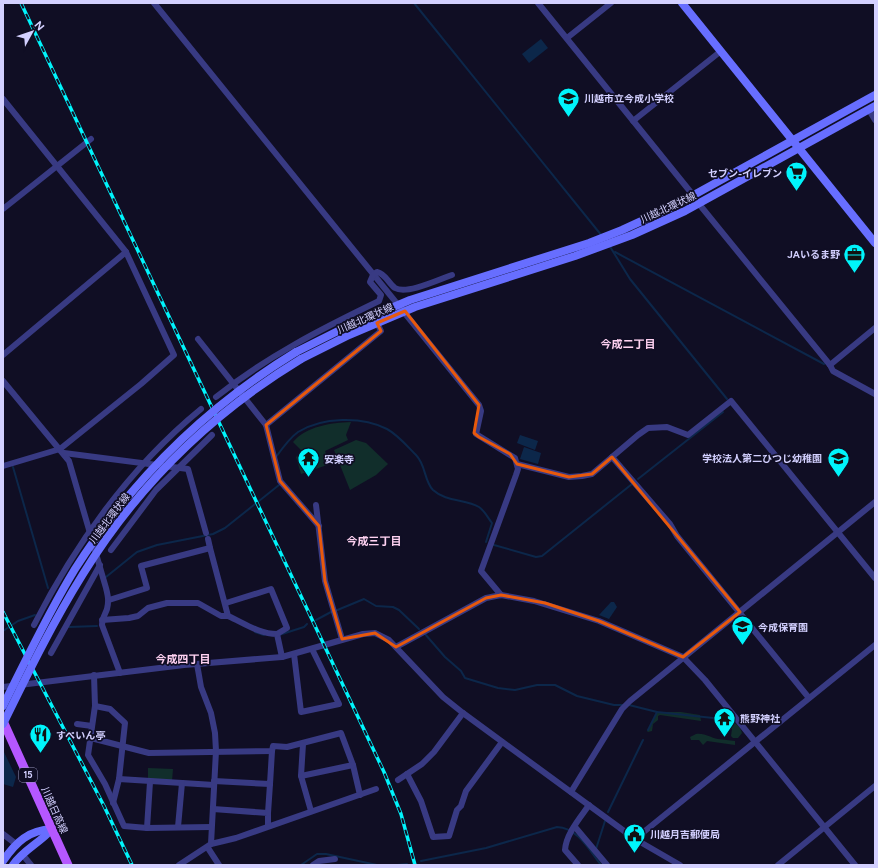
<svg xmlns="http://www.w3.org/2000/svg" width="878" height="868" font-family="Figtree,'Noto Sans JP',sans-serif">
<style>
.green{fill:#112e2b}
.water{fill:#0c274a}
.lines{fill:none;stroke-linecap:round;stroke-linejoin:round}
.stream{stroke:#0c274a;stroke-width:2}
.street{stroke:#383a83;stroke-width:6}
.secondary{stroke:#676eff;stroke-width:8}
.primary{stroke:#b557ff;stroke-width:9}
.rail-casing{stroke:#00f4fb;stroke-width:3.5}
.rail{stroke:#100e24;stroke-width:2;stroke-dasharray:6;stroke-linecap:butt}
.secondary-bridge{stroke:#676eff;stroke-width:8}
.marked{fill:none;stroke:#e8590c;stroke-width:3;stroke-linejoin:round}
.labels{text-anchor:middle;stroke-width:3.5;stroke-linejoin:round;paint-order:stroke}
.shield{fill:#100e24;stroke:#9896bd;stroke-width:1}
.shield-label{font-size:9px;font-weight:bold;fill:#d3d0ff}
.poi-label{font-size:10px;font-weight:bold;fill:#d3d0ff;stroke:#100e24;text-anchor:start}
.street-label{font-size:10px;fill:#d3d0ff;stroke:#100e24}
.neighbourhood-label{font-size:11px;font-weight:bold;fill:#ffd2f2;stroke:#100e24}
</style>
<rect width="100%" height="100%" fill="#100e24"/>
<g class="green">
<path d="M351 422 346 435 348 440 325 451 330 464 301 474 296 457 302 451 293 442C307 426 330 423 351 422Z"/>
<polygon points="356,440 366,443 388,464 376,475 350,490 334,450"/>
<polygon points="657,712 681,712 700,715 701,721 660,715 658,716 658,720 653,724 652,731 648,732 647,731"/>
<path d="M723 721C732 722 739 722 742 733L738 738H733L731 736 732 729H724L721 727Z"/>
<path d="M696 734C706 733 710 738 718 739 724 740 729 740 735 741V745L707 741 703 745 699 740H691L690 737Z"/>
<polygon points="148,768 173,769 172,781 148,780"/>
</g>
<g class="water">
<polygon points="541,39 548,48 529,63 522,54"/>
<polygon points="520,435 538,441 535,450 517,443"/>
<polygon points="524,447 541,453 538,464 520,459"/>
<polygon points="611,602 614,602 617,607 609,619 599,615"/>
<polygon points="3,750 16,777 13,787 3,784"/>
</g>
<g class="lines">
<g class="stream">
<polyline points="414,3 602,236"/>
<polyline points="609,245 630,279 727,399"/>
<polyline points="615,252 824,364"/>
<path d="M276 457C281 450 291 437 298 432 322 417 362 416 387 429 398 435 407 446 416 455 426 465 424 481 433 490 446 502 466 499 479 507 484 510 488 518 492 523L486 542"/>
<polyline points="13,467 48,588"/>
<polyline points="638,479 723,412"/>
<polyline points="494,545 536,557 542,556 632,484"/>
<polyline points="106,577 137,552 157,545 213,534 225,528 279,485"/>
<polyline points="335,611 364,599 376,606 393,607 399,610 419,629"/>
<polyline points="316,620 331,612"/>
<polyline points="69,627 97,626"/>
<polyline points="3,631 18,621 35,615"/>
<polyline points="255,632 264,635"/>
<polyline points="425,634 445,657 461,671 465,678 498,688 515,690 537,685 555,685 577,696 614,705 624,705"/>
<polyline points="279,635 304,627 307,624"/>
<polyline points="629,705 657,712 732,720"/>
<polyline points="648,730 657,712"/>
<polyline points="608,812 643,740"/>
<polyline points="596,849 605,821"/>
<path d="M421 861 486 848 557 827C578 828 589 850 601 865"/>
<polyline points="301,865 317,854 326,854 377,865"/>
<polyline points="397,865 407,864"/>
</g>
<g class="street">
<polyline points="154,3 479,405 481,411 476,434 515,458 518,469 516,475 481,571 501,595"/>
<polyline points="538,3 693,195"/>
<polyline points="567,38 611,3"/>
<polyline points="3,99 126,252 174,355 141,384 60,449 3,466"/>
<polyline points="869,110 875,120"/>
<polyline points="633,121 721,51"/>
<polyline points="699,204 830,365 833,371 875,394"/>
<polyline points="3,209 91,139"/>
<polyline points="198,339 266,425 280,481 319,526"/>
<polyline points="3,355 126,252"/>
<polyline points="830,365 875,328"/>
<path d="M3 381 69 461 106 588C108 596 109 601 107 609 105 615 102 618 102 625L120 673"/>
<path d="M216 397C266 357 321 329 379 301L381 295 370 282 373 275 377 272C386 274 388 283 395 288 407 295 440 279 452 275"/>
<polyline points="266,425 381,331 377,323"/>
<polyline points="64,453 188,469 206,533"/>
<polyline points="612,457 670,524 677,536 809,698"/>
<polyline points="517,464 569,477 582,476 592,474 638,435 648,428 667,427 688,435 731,401 875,578"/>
<polyline points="316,505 325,581 342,639"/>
<polyline points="208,539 210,548"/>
<polyline points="111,550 156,490 212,435"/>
<path d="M109 600 147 588 141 566 210 548 228 616C244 623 259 634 277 634L282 657"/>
<polyline points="226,603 271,589 287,628 277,634"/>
<polyline points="102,620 129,618 138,616 148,608 167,603 198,603 221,616 228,616"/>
<path d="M34 625C76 543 129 468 201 409"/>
<polyline points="396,647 486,598 501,595 534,601 599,621 683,657 705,680 855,865"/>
<polyline points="51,653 100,565"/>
<polyline points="294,654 301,712 339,704 312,649"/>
<polyline points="94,675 95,706 88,755 105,784 124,826 147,828 211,827"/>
<polyline points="3,687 184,665 282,657 363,634 375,633 389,640 443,697 463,713 635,839 680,865"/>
<polyline points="95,706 110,709 125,723 119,779 113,803"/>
<polyline points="77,724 92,726"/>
<polyline points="91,738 149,753 272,751 273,746 287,747 341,733 353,765 360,795"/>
<polyline points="303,744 301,776 311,811"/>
<polyline points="407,774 421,801 433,837 449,836 457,810 461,806 466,791 502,742"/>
<polyline points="301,776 353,765"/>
<polyline points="119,779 214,785"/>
<polyline points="398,780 422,764 434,752 463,713"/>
<polyline points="214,781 270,784 272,751"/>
<polyline points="571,792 622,709 630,701 875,502"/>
<polyline points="213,809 268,813 268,826"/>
<polyline points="268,813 270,784"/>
<polyline points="178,827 182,783"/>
<polyline points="575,827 607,865"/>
<polyline points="147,828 150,782"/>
<polyline points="3,834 16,844"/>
<polyline points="635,839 875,645"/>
<polyline points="211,844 236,838 376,789"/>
<polyline points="208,848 219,865"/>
<polyline points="22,854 31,865"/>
<polyline points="179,865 211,844 216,751 215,733 211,713 201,687 197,664"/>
<polyline points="313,865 319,861 335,859"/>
<path d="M578 865 565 850C566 834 580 818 589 805"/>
<polyline points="778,865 875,786"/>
</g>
<g class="secondary">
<polyline points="682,3 875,243"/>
<polyline points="296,352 344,328 410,300 589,243 622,230 672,207 875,95"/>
<polyline points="301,359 349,335 415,307 575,256 632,235 685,211 875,106"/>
<path d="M3 861C16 842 29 830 52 829"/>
<path d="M13 865C23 850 40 843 52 829"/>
</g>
<polyline class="primary" points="3,721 68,865"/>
<defs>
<g id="rail">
<polyline points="21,3 384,772 401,814 415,865"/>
<polyline points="3,612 104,806 132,865"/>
</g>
</defs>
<use href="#rail" class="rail-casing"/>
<use href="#rail" class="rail"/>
<g class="secondary-bridge">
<path d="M3 706C26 660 48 613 75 569 132 480 206 407 296 352"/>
<path d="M3 724C28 673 53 622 83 574 138 485 212 413 301 359"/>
</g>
</g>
<path class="marked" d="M405 311 479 405 474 433 479 437 510 454 517 464 569 477 592 474 612 457 740 612 683 657 599 621 545 603 501 595 486 598 396 647 375 633 342 639 325 581 319 526 280 481 266 425 381 331 377 323Z"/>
<defs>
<symbol id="school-pin" viewBox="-11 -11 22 30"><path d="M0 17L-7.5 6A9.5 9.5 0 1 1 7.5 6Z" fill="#00f4fb" stroke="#100e24"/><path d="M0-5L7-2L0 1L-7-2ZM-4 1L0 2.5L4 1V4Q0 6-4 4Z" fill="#111"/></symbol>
<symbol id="supermarket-pin" viewBox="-11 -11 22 30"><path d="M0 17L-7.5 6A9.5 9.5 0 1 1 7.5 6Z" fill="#00f4fb" stroke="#100e24"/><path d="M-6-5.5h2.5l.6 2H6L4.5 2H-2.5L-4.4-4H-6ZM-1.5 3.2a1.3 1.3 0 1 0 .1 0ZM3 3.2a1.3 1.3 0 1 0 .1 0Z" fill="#111"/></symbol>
<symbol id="office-pin" viewBox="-11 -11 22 30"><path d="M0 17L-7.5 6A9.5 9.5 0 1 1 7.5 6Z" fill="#00f4fb" stroke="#100e24"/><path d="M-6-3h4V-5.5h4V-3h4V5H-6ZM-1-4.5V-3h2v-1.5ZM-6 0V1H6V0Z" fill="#111"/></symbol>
<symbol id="temple-pin" viewBox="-11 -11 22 30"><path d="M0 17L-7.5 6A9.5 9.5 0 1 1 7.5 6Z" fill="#00f4fb" stroke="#100e24"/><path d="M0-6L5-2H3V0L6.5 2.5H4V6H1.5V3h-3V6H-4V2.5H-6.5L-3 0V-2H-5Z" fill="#111"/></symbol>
<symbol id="restaurant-pin" viewBox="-11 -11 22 30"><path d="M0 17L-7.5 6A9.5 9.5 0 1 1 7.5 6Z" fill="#00f4fb" stroke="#100e24"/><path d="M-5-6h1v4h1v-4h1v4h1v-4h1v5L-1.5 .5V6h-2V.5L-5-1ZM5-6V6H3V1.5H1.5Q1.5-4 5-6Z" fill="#111"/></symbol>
<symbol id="civic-pin" viewBox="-11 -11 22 30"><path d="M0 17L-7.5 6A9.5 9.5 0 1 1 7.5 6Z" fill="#00f4fb" stroke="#100e24"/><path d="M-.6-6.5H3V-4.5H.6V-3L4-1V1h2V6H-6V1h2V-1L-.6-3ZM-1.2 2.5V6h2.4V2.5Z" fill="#111"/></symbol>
</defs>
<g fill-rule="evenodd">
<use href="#school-pin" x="556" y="86" width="25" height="34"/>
<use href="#supermarket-pin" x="784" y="160" width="25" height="34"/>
<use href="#office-pin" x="842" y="242" width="25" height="34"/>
<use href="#school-pin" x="826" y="446" width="25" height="34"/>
<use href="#temple-pin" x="296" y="446" width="25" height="34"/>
<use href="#school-pin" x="730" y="614" width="25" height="34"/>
<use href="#temple-pin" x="712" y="706" width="25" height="34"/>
<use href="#restaurant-pin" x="28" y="722" width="25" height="34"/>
<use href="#civic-pin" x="622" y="822" width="25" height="34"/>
</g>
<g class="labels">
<rect class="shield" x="19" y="768" width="18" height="14" rx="3"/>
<g class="shield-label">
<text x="28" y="778">15</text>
</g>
<g class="poi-label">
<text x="584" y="102">川越市立今成小学校</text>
<text x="782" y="177" text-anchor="end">セブン-イレブン</text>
<text x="840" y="258" text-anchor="end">JAいるま野</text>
<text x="822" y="462" text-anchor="end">学校法人第二ひつじ幼稚園</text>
<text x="324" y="463">安楽寺</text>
<text x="758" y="631">今成保育園</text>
<text x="740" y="722">熊野神社</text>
<text x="56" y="739">すぺいん亭</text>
<text x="650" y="838">川越月吉郵便局</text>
</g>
<g class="street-label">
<text transform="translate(668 207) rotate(-25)" y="4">川越北環状線</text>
<text transform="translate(365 318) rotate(-24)" y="4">川越北環状線</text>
<text transform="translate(109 518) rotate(-53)" y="4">川越北環状線</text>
<text transform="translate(55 810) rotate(66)" y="4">川越日高線</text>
</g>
<g class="neighbourhood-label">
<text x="628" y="348">今成二丁目</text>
<text x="374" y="545">今成三丁目</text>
<text x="183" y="663">今成四丁目</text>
</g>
</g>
<rect width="878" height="868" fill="none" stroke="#d3d0ff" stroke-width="8"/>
<g transform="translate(32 32) rotate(50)" stroke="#100e24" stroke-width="3" paint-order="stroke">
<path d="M0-3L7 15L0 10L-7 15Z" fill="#d3d0ff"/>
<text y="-6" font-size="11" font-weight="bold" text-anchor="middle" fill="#d3d0ff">N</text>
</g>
</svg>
